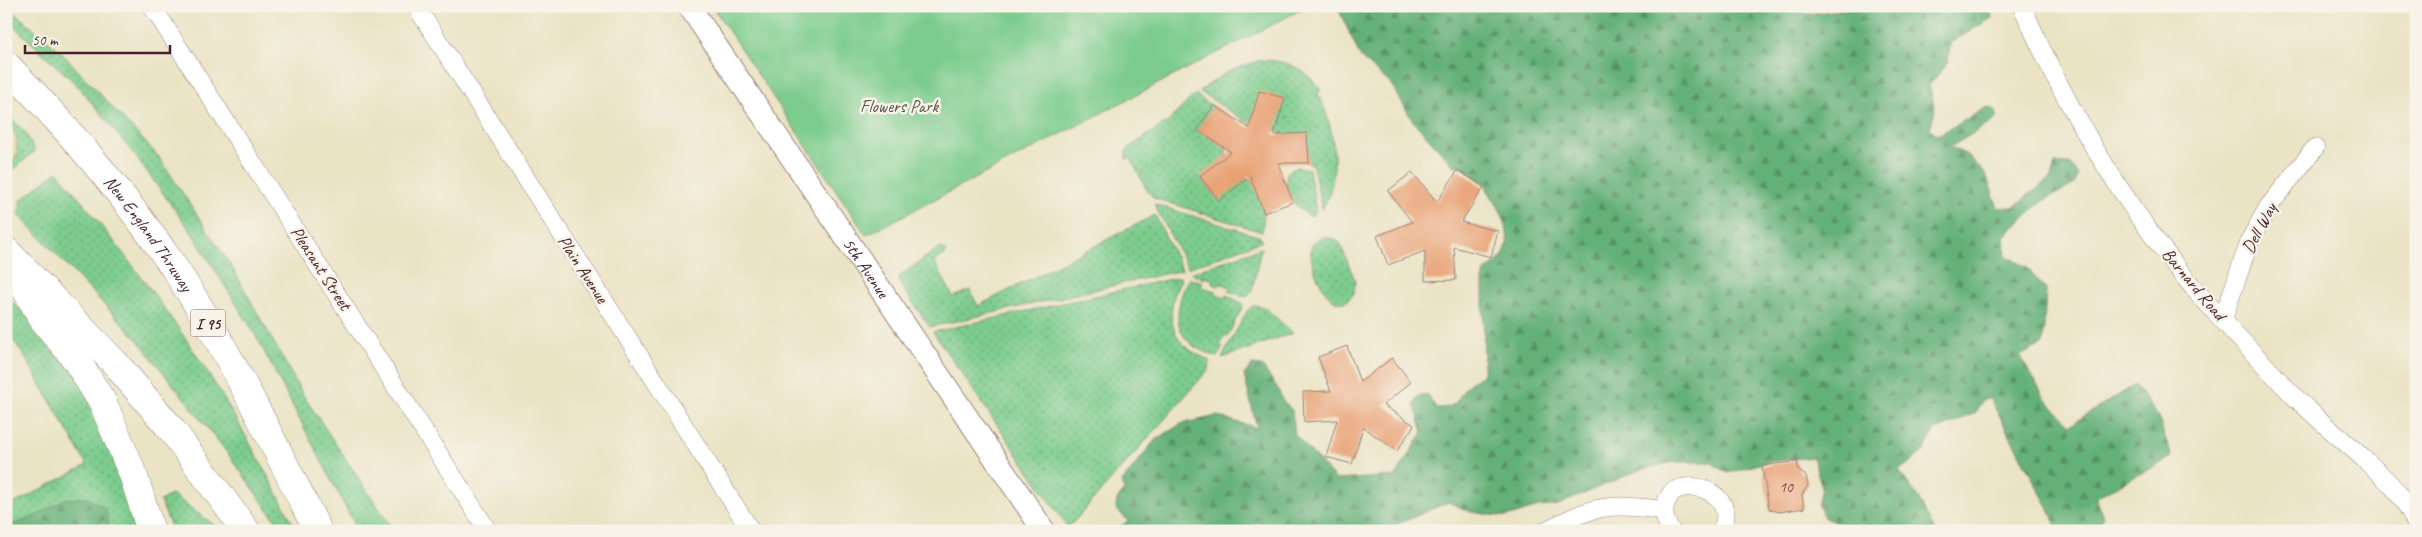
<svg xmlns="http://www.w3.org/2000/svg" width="2422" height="537" font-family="Caveat,sans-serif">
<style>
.grass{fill:url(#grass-dots);stroke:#62765c}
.forest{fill:url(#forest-firs);stroke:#576852}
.sand{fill:url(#sand-dots);stroke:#9c7c64}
.park{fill:#7bcc8d;stroke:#62765c}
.building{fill:#e9a073}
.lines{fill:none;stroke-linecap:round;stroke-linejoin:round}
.minor-casing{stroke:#9a8178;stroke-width:19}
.tertiary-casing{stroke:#9a8178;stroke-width:24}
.motorway-casing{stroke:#9a8178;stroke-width:29}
.minor{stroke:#fff;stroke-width:18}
.tertiary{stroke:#fff;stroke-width:22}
.motorway{stroke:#fff;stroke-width:28}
.labels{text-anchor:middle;stroke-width:5;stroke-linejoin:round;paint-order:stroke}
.number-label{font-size:15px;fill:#723f3d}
.shield{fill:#f7f3e8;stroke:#7e5f64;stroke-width:1}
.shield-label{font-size:16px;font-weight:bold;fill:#4a1f2b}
.park-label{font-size:18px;fill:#595348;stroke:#f7f3e8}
.street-label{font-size:18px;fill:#4a1f2b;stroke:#f7f3e8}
</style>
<defs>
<pattern id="grass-dots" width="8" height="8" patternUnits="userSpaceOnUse" patternTransform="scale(1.25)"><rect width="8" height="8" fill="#7bcc8d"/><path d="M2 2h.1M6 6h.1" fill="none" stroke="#67a573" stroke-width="1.8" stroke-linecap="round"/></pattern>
<pattern id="forest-firs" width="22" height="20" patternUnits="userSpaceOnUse" patternTransform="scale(1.25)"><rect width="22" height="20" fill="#64b078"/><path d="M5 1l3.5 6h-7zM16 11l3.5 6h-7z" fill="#548f63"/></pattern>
<pattern id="sand-dots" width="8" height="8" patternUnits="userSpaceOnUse" patternTransform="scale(1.25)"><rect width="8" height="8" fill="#eeda9e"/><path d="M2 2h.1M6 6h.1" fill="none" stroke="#cebb88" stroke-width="1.8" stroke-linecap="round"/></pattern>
</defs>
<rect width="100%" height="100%" fill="#f7f3e8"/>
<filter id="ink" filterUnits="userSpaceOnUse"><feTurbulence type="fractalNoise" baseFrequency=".02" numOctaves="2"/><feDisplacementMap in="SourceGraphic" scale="10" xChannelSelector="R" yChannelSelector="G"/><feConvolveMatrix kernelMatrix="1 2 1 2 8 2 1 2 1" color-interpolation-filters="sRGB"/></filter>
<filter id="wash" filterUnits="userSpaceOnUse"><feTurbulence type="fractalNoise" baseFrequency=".0096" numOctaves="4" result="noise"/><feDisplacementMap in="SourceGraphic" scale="20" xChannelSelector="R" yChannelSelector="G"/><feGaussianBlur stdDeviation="1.12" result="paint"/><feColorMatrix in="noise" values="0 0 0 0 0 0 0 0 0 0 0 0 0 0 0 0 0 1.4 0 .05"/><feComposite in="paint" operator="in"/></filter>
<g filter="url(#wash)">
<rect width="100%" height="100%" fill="#eae3c4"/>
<g class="grass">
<polygon points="6,6 56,47 158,156 233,269 303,395 390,525 391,531 358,531 255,334 192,233 137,158 78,86 6,19"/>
<path d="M1261 60C1287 60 1305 68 1321 91L1317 93C1335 124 1342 178 1322 209L1313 167 1309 163 1307 134 1284 137C1276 128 1261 118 1248 123L1199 91 1231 70Z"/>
<polygon points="1195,94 1213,107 1226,145 1226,159 1200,177 1219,200 1242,178 1256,182 1264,213 1262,232 1154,198 1148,192 1130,157 1126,160 1126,151 1130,147 1169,121"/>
<polygon points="6,113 25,132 35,151 6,176"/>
<path d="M1297 167 1309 169 1316 211 1312 216C1295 211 1281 187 1288 171Z"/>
<path d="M57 171C105 230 153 289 195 353 233 410 265 470 297 531H283L229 455 136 338 18 214 21 200Z"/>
<polygon points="1154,204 1261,237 1261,241 1188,268"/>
<polygon points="1155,215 1182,270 930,327 899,283 898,278 901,275 936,250 942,248 946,251 945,255 934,261 953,297 970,290 978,306"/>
<path d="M1324 237 1335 239 1340 243 1355 281 1354 293C1333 325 1309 266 1311 249 1312 243 1318 238 1324 237Z"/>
<polygon points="1261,248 1252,291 1247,297 1228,291 1230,287 1220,283 1218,286 1212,283 1213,280 1204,276 1203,279 1191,273"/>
<path d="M1180 277 1181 280C1169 301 1166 329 1186 347 1193 353 1202 356 1210 361L1209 369 1070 526H1067L933 332Z"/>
<path d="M1189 278 1202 283 1200 287 1216 291 1215 294 1225 298 1226 295 1242 303 1243 306 1227 337 1224 336 1220 345 1223 347 1217 357C1209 353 1197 350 1190 343 1170 325 1179 298 1189 278Z"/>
<polygon points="6,299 16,305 69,358 104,428 141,531 6,531 6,508 87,465 22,352 6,331"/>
<polygon points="1254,305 1264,307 1293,333 1222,358 1247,311"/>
<polygon points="172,494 214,525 218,531 173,531 160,501"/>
</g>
<g class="forest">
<path d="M1337 6H1785L1808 14 1870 6H1989L1992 18 1950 43 1948 63 1929 85 1935 110 1930 129 1938 135 1988 107 1994 109 1997 116 1994 121 1950 147 1969 156 1986 175 1998 208 2013 207 2051 178 2055 164 2069 163 2078 175 2075 184 2043 201 2004 236 2006 256 2027 267 2046 290 2043 344 2020 356 2044 397 2070 425 2135 385 2158 417 2172 457 2096 497 2103 517 2098 531H2064L2056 526 2047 505 1990 399H1983L1975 413 1934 431 1924 451 1899 471 1916 494 1935 531H1847L1845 527 1824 517 1818 505 1822 488 1813 457 1766 462 1728 473 1710 462H1672L1639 470 1558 505 1538 507 1506 517 1471 512 1448 502 1398 524 1376 531H1115L1128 521 1116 509 1117 500 1124 490 1121 483 1155 440 1181 424 1217 416 1257 428 1244 375 1252 365 1262 366 1277 387 1283 401 1292 410 1295 435 1336 480 1396 476 1423 432 1414 403 1418 396 1427 394 1436 408C1459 408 1455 400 1467 386 1471 381 1479 378 1484 374L1483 273C1489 268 1496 263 1501 258 1513 244 1506 219 1497 205 1493 197 1488 194 1486 185L1461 166H1454L1413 121 1391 84 1361 58Z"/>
<polygon points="87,498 105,508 110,531 6,531 6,527 34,517 65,499"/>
</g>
<polygon class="sand" points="6,124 16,135 17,154 6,168"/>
<polygon class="park" points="712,6 1308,6 866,235"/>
<g id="blocks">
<g class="building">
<polygon points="1259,91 1285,98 1274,135 1307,133 1309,163 1278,163 1293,202 1264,213 1250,176 1219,201 1200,176 1231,152 1197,130 1214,105 1249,128"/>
<polygon points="1458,170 1484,187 1461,222 1498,231 1491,257 1454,247 1456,280 1425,281 1425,251 1388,265 1377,236 1412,222 1388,191 1412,172 1437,202"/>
<polygon points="1347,346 1360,382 1392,358 1411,382 1383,405 1414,425 1397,451 1363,427 1352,464 1326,457 1337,420 1304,422 1303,392 1331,391 1318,357"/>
<polygon points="1797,461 1798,470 1806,476 1808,485 1802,495 1804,508 1779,512 1769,509 1762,466"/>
</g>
</g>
</g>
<g filter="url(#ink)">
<use href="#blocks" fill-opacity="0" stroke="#9a8178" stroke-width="1"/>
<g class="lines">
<defs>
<g id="minor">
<polyline points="152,6 488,531"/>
<polyline points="416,6 751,531"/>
<path d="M2022 6C2066 108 2125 207 2197 292 2222 320 2248 348 2274 375 2298 402 2326 426 2354 450 2379 473 2403 491 2416 524"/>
<polyline points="2223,319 2250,240 2269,206 2315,148"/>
<path d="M1545 531C1595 505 1607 503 1663 510"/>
<path d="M1671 531C1662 516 1662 506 1672 492 1698 476 1739 500 1721 531"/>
</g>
<g id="tertiary">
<path id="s1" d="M689 6 1044 531"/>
</g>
<g id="motorway">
<path id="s2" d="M6 65C69 129 127 197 177 272 231 354 273 443 318 531"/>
<polyline points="6,251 115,363 172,430 246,531"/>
<polyline points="18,276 43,319 75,358 103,403 134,477 151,531"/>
</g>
</defs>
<use href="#minor" class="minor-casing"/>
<use href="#tertiary" class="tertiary-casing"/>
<use href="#motorway" class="motorway-casing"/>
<use href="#minor" class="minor"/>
<use href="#tertiary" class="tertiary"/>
<use href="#motorway" class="motorway"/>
</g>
</g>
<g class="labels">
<g class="number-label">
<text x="1786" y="492">10</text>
</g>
<rect class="shield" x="190.5" y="309.5" width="35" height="27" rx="4"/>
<g class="shield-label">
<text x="208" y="329">I 95</text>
</g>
<g class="park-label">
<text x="899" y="112">Flowers Park</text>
</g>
<g class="street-label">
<text transform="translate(2259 228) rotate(-62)" y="6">Dell Way</text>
<text dy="6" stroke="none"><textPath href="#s2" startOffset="221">New England Thruway</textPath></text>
<text transform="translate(321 268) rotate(57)" y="6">Pleasant Street</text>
<text transform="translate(583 269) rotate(57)" y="6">Plain Avenue</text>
<text dy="6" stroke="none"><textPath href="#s1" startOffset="316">5th Avenue</textPath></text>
<text transform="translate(2194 284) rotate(50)" y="6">Barnard Road</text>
</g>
</g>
<rect width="2422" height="537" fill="none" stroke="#f7f3e8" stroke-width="25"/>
<path d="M25 45v8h145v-8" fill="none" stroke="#4a1f2b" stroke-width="2.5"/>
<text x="32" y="45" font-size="15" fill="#4a1f2b" stroke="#f7f3e8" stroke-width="4" paint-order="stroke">50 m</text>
</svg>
